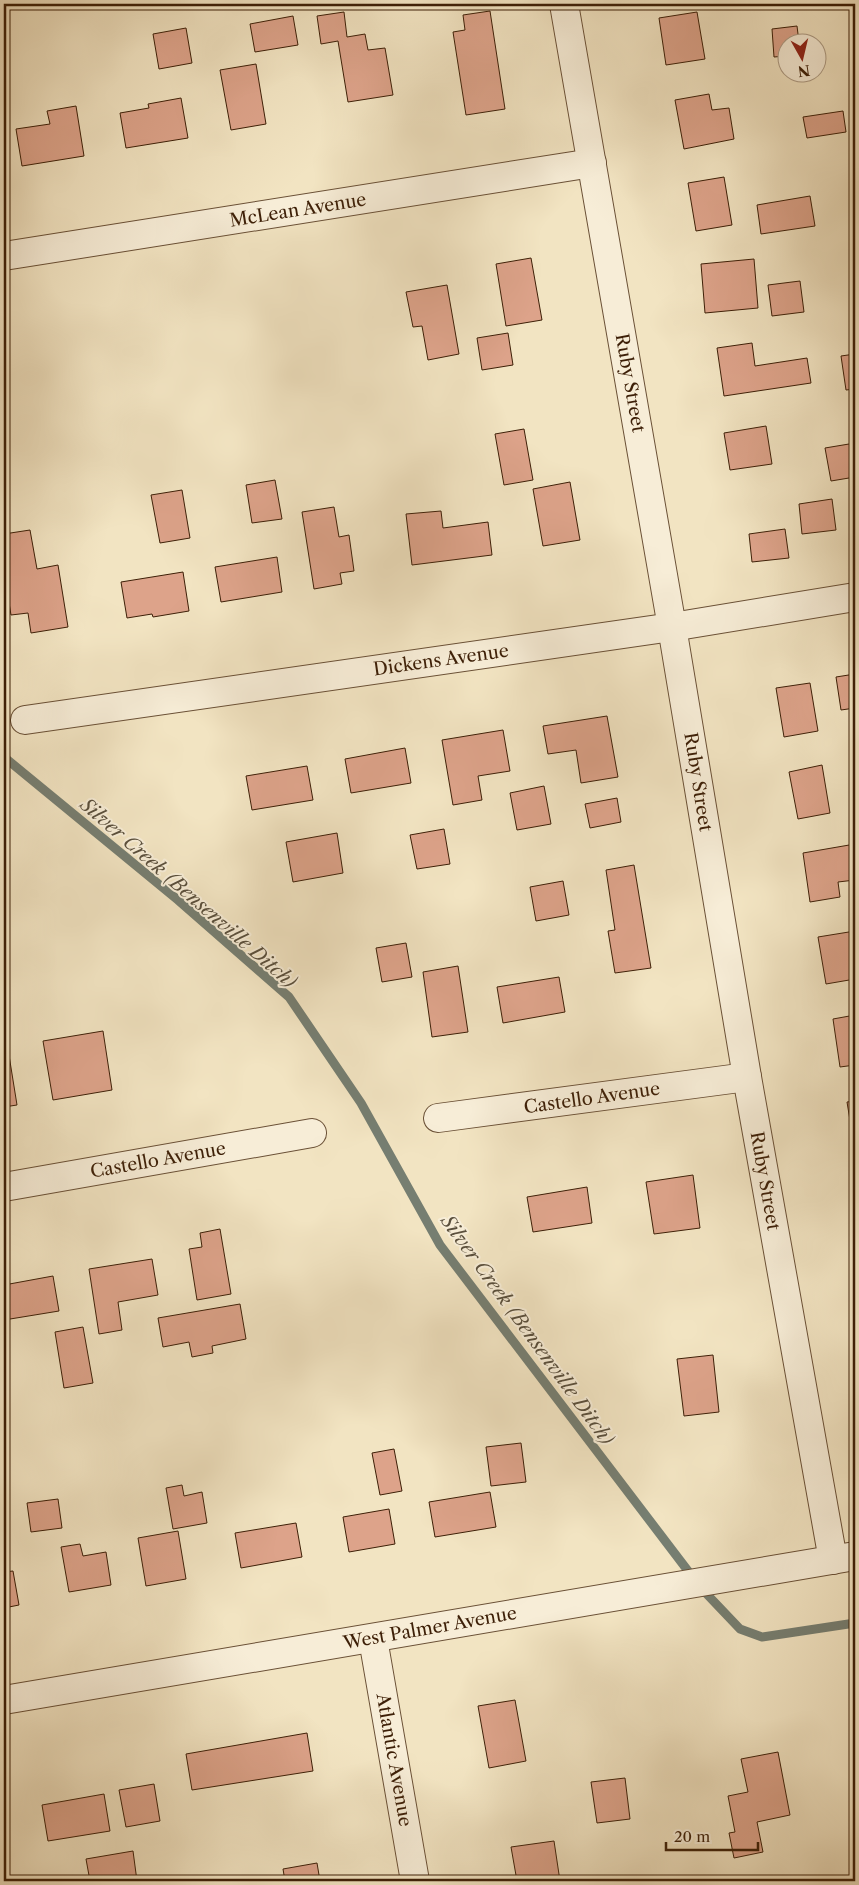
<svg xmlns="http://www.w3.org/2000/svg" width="859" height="1885" font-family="'Libre Caslon Text',serif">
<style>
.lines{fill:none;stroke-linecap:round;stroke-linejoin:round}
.stream{stroke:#767e71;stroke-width:9}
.building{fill:#dda38a;stroke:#3d1f07}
.minor-casing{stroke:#6a5036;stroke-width:30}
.minor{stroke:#f7edd7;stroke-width:28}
.labels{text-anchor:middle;stroke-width:4;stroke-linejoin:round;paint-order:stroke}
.street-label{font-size:18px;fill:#3d1f07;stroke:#f7edd7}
.water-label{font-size:19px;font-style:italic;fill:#5a4f3c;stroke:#f7edd7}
</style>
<rect width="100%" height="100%" fill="#f2e4c2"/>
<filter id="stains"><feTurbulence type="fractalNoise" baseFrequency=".004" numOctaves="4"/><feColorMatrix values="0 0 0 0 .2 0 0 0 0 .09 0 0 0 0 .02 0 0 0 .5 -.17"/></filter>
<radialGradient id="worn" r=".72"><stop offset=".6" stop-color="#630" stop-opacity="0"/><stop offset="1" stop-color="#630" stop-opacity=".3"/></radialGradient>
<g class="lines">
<polyline class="stream" points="4,757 178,900 289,997 361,1103 440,1245 701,1588 740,1629 762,1637 855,1623"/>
</g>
<g class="building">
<polygon points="4,4 28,4 29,6 4,10"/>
<polygon points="490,11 505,109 466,115 453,32 465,30 463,15"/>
<polygon points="344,12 347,37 365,34 368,50 385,48 393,95 348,102 338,41 321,44 317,16"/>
<polygon points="697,12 705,59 666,65 659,18"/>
<polygon points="293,16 298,45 255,52 250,24"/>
<polygon points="797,26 799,42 786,42 786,56 774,57 772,29"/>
<polygon points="186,28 192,63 159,69 153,34"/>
<polygon points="256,64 266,124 231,130 220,70"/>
<polygon points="709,94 712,110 729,108 734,139 684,149 675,100"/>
<polygon points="181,98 188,138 126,148 120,113 149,108 148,104"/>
<polygon points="76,106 84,156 22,166 16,129 50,124 47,111"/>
<polygon points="843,111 846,132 807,138 803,117"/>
<polygon points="724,177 732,225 696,231 688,183"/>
<polygon points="810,196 815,226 761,234 757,205"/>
<polygon points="531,258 542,320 506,326 496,264"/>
<polygon points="754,259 758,308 705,313 701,264"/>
<polygon points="800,281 804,312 772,316 768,285"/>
<polygon points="447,285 459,354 428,360 422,326 413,327 406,292"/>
<polygon points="508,333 513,365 482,370 477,338"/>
<polygon points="752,343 755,366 807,358 811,383 724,396 717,348"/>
<polygon points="855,354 855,389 846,390 841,356"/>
<polygon points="766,426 772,464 730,470 724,433"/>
<polygon points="524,429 533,480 504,485 495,434"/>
<polygon points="855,443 855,477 831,481 825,448"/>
<polygon points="275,480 282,519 252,523 246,485"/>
<polygon points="570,482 580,540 543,546 533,489"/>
<polygon points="182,490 190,538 160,543 151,495"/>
<polygon points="832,499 836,530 802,534 799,504"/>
<polygon points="334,507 339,537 349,535 354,571 340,573 342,584 314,589 302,512"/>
<polygon points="441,511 443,528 488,522 492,555 412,565 406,514"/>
<polygon points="785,529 789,558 752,562 749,534"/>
<polygon points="30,530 37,569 58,565 68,627 31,633 28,613 11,615 4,572 4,534"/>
<polygon points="277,557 282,592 221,602 215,567"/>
<polygon points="183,572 189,611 153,617 152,614 127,618 121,582"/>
<polygon points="855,674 855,708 841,710 836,677"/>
<polygon points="810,683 818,731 784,737 776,688"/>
<polygon points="607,716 618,777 581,783 576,750 548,754 543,726"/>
<polygon points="503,730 510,771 478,776 482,800 453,805 442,740"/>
<polygon points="405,748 411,783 351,793 345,759"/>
<polygon points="822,765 830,813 798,819 789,772"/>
<polygon points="307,766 313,800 252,810 246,776"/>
<polygon points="544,786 551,824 517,830 510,793"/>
<polygon points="617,798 621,822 590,828 585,804"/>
<polygon points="444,829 450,864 417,869 410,835"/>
<polygon points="337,833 343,873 293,882 286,842"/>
<polygon points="855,844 855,880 838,882 840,897 810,902 803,853"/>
<polygon points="634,865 651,968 615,973 608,931 615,930 606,870"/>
<polygon points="563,881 569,915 536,921 530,887"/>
<polygon points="855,931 855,979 826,984 818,937"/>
<polygon points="406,943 412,977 382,982 376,948"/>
<polygon points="458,966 468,1032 432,1037 423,972"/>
<polygon points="559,977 565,1012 503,1023 497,987"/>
<polygon points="855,1015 855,1065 840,1067 833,1019"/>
<polygon points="103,1031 112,1090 53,1100 43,1041"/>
<polygon points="8,1049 17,1105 4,1107 4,1050"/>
<polygon points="855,1101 855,1151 847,1102"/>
<polygon points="693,1175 700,1228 654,1234 646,1182"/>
<polygon points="587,1187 592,1223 533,1232 527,1197"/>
<polygon points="220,1229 231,1294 197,1300 189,1249 202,1247 200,1233"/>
<polygon points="152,1259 158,1295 118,1302 122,1330 99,1334 89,1269"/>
<polygon points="53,1276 59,1311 4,1320 4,1285"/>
<polygon points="240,1304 246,1339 212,1346 213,1353 192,1357 189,1342 163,1347 158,1318"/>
<polygon points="83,1327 93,1383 64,1388 55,1332"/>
<polygon points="713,1355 719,1412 684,1416 677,1359"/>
<polygon points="521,1443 526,1482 491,1486 486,1447"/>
<polygon points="394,1449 402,1491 380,1495 372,1453"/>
<polygon points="182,1485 184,1496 202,1492 207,1523 173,1529 166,1488"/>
<polygon points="490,1492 496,1527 435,1537 429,1502"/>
<polygon points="58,1499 62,1528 31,1532 27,1503"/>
<polygon points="389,1509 395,1544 349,1552 343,1517"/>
<polygon points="296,1523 302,1557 241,1568 235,1533"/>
<polygon points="178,1531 186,1579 146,1586 138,1538"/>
<polygon points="80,1544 83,1556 106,1552 111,1585 69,1592 61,1547"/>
<polygon points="13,1571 19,1605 4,1608 4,1572"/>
<polygon points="515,1700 526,1761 489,1768 478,1706"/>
<polygon points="307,1733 313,1771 192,1790 186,1754"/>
<polygon points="778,1752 790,1815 757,1822 763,1852 734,1858 729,1833 735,1832 728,1796 748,1792 741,1759"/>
<polygon points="625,1778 630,1819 597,1823 591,1782"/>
<polygon points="154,1784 160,1821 126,1827 119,1790"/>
<polygon points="104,1794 110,1831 48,1841 42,1805"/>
<polygon points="554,1841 560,1881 517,1881 511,1847"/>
<polygon points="133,1851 137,1881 90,1881 86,1859"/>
<polygon points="317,1863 320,1881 285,1881 283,1869"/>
</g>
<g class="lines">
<defs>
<g id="minor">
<polyline points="564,4 672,627 747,1077 833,1560"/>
<polyline points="4,256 592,163"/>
<polyline points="25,720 672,627 855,597"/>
<polyline points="438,1118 747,1077"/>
<polyline points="4,1187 312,1133"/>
<polyline points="373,1639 415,1881"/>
<polyline points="4,1700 855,1556"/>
</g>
</defs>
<use href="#minor" class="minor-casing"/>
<use href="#minor" class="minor"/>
</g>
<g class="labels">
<g class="street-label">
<text transform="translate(298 210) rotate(-9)" y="6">McLean Avenue</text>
<text transform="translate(630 383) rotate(80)" y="6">Ruby Street</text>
<text transform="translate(441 660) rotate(-8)" y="6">Dickens Avenue</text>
<text transform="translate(698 782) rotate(81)" y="6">Ruby Street</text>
<text transform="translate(592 1098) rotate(-8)" y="6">Castello Avenue</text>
<text transform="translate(158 1160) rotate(-10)" y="6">Castello Avenue</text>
<text transform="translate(765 1181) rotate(80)" y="6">Ruby Street</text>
<text transform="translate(430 1628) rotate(-10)" y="6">West Palmer Avenue</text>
<text transform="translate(394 1760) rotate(80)" y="6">Atlantic Avenue</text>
</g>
<g class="water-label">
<text transform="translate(189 893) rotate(41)" y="7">Silver Creek (Bensenville Ditch)</text>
<text transform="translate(528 1330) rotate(54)" y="7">Silver Creek (Bensenville Ditch)</text>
</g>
</g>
<rect width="859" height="1885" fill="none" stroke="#f2e4c2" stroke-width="20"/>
<rect x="5" y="5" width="849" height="1875" fill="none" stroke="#3d1f07" stroke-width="2.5"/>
<rect x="10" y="10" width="839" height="1865" fill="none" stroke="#3d1f07"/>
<g transform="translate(802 58) rotate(172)"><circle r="24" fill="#f7edd7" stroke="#ad9b84"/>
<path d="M0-4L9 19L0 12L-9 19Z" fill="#8f2418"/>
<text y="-8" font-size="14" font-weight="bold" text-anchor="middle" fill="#3d1f07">N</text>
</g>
<path d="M666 1842v8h92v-8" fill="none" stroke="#3d1f07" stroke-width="2.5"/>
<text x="674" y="1842" font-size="15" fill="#3d1f07" stroke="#f7edd7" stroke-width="4" paint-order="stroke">20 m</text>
<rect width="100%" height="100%" filter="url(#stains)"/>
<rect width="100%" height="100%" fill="url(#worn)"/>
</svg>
